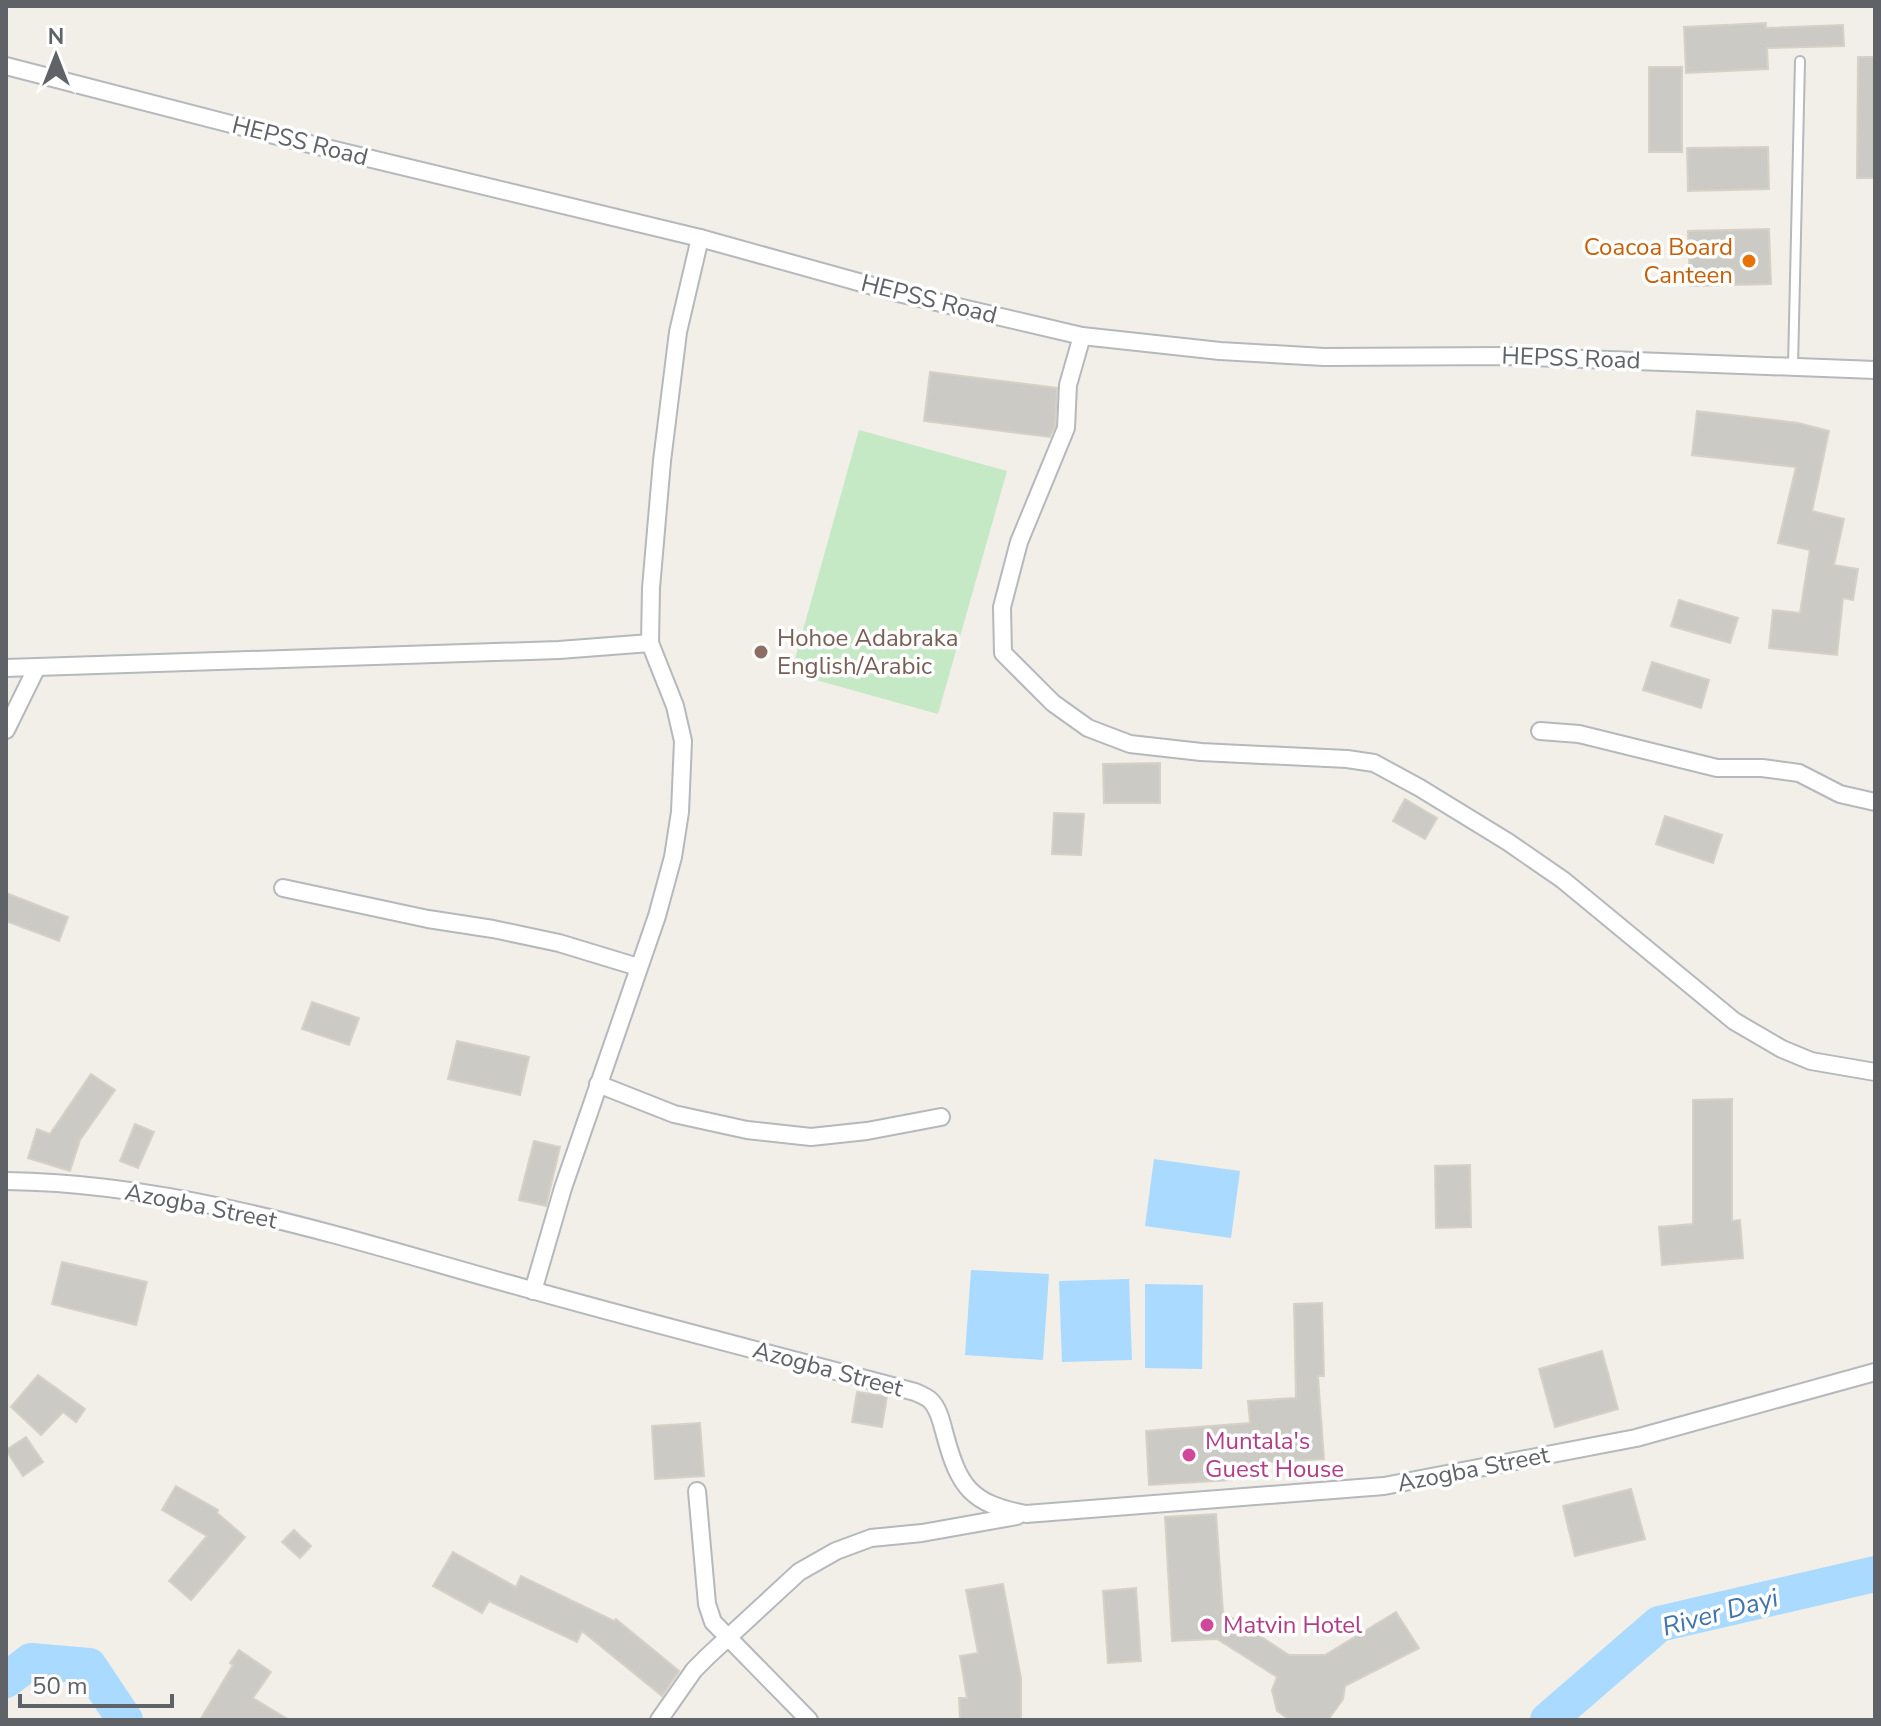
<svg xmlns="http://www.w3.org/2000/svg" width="1881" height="1726" font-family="'Nunito Sans',sans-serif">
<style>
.green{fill:#c5e8c5}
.water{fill:#aadaff}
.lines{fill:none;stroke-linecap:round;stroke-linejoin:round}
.river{stroke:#aadaff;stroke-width:36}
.building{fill:#cccac5;stroke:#d6d1c6;stroke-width:2}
.lane-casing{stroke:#b5b8bc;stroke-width:12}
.street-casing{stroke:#b5b8bc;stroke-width:20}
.lane{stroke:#fff;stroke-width:8}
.street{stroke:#fff;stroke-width:16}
.food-dot{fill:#e8710a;stroke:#fff;stroke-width:3}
.education-dot{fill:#8d6e63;stroke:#fff;stroke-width:3}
.hotel-dot{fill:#d1479c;stroke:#fff;stroke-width:3}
.labels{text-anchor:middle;stroke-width:7;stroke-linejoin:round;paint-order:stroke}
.street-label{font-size:24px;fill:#5f6368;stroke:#fff}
.food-label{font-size:24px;fill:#c56008;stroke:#fff;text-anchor:end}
.education-label{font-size:24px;fill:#785e54;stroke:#fff;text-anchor:start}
.hotel-label{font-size:24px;fill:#b23c85;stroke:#fff;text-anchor:start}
.water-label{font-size:26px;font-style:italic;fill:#4174aa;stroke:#fff}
</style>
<rect width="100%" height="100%" fill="#f1efe8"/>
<polygon class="green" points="859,430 1007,471 938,714 791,673"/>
<g class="water">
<polygon points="1154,1159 1240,1171 1231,1238 1145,1226"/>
<polygon points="971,1270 1049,1274 1043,1360 965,1355"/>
<polygon points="1129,1279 1132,1360 1062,1362 1059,1281"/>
<polygon points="1145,1284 1203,1285 1202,1369 1145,1368"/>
</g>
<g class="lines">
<g class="river">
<polyline points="6,1680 31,1661 89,1666 125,1720"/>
<polyline points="1548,1720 1659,1624 1875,1574"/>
</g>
</g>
<g class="building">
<polygon points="1766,23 1766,28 1843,25 1844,46 1767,48 1768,69 1686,73 1684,27"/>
<polygon points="1858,57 1875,57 1875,178 1857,178"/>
<rect x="1649" y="67" width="33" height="85"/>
<polygon points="1768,147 1769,189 1688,191 1687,148"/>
<polygon points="1769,229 1771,284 1690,286 1688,231"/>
<polygon points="930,372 1057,388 1055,426 1050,437 924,421"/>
<polygon points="1697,411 1798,423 1829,431 1812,511 1844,519 1834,565 1858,569 1853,600 1843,598 1837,655 1769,648 1773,610 1800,613 1810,550 1778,543 1796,467 1692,455"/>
<polygon points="1679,600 1738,618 1730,643 1671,626"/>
<polygon points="1652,662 1709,680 1701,708 1643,690"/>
<polygon points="1160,763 1160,803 1104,803 1103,764"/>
<polygon points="1405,799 1437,818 1425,839 1393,821"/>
<polygon points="1054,813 1084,814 1081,855 1052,854"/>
<polygon points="1665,816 1722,835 1713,863 1656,844"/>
<polygon points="6,893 68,917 59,941 6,921"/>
<polygon points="312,1002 359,1018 349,1045 302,1029"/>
<polygon points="457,1041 529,1057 520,1095 448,1079"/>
<polygon points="91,1074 115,1090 80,1140 70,1171 28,1158 37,1129 50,1134"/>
<polygon points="1732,1099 1732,1221 1740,1220 1743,1258 1662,1265 1659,1227 1693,1224 1693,1100"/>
<polygon points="135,1124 154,1132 138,1168 120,1161"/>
<polygon points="534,1141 560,1147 546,1206 519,1200"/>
<polygon points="1470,1165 1471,1227 1436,1228 1435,1166"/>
<polygon points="62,1262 147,1282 136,1325 52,1304"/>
<polygon points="1322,1303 1324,1376 1318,1376 1324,1459 1231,1464 1232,1480 1149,1485 1146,1431 1250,1423 1248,1401 1296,1398 1294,1304"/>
<polygon points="1602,1351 1618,1409 1555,1427 1539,1369"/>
<polygon points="38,1375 85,1409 76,1422 63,1412 41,1435 11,1407"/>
<polygon points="857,1392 887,1396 882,1427 852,1422"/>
<polygon points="700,1423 704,1476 655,1479 652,1426"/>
<polygon points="26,1437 43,1462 23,1476 6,1450"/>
<polygon points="176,1486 218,1510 217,1513 245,1537 191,1600 169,1581 207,1536 162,1510"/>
<polygon points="1631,1489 1645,1539 1575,1556 1563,1506"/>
<polygon points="1216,1514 1223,1612 1289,1655 1325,1655 1396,1612 1419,1648 1345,1686 1343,1699 1328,1720 1290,1720 1277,1711 1272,1690 1277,1677 1217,1639 1172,1641 1165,1517"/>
<polygon points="294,1530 311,1546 300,1558 282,1542"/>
<polygon points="453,1552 516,1587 521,1576 614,1621 616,1619 679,1671 662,1696 582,1631 577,1642 489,1601 482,1613 433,1586"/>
<polygon points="1003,1584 1021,1678 1021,1720 960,1720 959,1698 967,1698 960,1656 978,1653 966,1590"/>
<polygon points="1136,1588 1141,1661 1108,1663 1103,1591"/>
<polygon points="239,1650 271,1672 253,1698 289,1720 200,1720 233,1665 230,1663"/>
</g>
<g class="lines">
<defs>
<polyline id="lane" points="1793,366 1800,61"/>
<g id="street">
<polyline points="6,66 293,140 700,238 898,293 1082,336 1220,351 1324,357 1507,356 1875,370"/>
<polyline points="1082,336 1068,385 1066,428 1019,542 1002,607 1003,653 1053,703 1088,728 1130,744 1201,752 1347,759 1374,763 1420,788 1508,842 1563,880 1734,1021 1782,1049 1811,1061 1875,1072"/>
<polyline points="6,668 559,650 650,643"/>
<polyline points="6,730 37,667"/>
<polyline points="1540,731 1579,734 1717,768 1762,768 1799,773 1840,794 1875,802"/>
<polyline points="283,888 428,919 493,929 559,943 638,967"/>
<polyline points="598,1084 674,1114 747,1130 811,1137 867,1131 941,1117"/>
<path d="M6 1181C179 1183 345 1238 510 1284 644 1322 780 1356 915 1392 920 1394 927 1397 931 1401 939 1409 942 1424 945 1435 959 1487 971 1504 1026 1514L1384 1486 1636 1438 1875 1372"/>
<polyline points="533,1291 563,1188 657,916 673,857 680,812 683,741 675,706 650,643 651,588 662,461 678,332 700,238"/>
<polyline points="697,1491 707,1604 713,1622 809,1720"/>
<polyline points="659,1720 694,1670 708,1656 799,1572 836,1551 871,1538 922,1533 1017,1516"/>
</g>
</defs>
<use href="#lane" class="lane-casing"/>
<use href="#street" class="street-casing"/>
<use href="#lane" class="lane"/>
<use href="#street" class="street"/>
</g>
<circle class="food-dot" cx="1749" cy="261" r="8"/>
<circle class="education-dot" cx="761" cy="652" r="8"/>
<g class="hotel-dot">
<circle cx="1189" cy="1455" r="8"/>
<circle cx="1207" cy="1625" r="8"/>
</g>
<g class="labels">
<g class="street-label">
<text transform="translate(300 141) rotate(14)" y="8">HEPSS Road</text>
<text transform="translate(929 299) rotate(14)" y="8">HEPSS Road</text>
<text transform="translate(1571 358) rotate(2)" y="8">HEPSS Road</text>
<text transform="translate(201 1206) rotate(11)" y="8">Azogba Street</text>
<text transform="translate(828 1369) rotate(15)" y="8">Azogba Street</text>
<text transform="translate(1473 1469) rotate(-11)" y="8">Azogba Street</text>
</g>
<g class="food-label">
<text x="1733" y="255">Coacoa Board<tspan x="1733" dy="28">Canteen</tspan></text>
</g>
<g class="education-label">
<text x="777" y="646">Hohoe Adabraka<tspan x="777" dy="28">English/Arabic</tspan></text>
</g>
<g class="hotel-label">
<text x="1205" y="1449">Muntala's<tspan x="1205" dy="28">Guest House</tspan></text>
<text x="1223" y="1633">Matvin Hotel</text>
</g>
<g class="water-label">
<text transform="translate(1720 1612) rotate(-15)" y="9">River Dayi</text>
</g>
</g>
<rect width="1881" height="1726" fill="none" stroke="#5f6368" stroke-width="16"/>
<g transform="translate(56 56)" stroke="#ffffff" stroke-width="6" paint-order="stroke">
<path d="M0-6L14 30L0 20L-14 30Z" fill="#5f6368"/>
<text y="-12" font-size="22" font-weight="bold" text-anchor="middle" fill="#5f6368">N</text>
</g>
<path d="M20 1694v12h152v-12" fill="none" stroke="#5f6368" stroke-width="4"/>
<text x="32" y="1694" font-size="24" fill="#5f6368" stroke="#ffffff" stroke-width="6" paint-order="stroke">50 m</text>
</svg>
